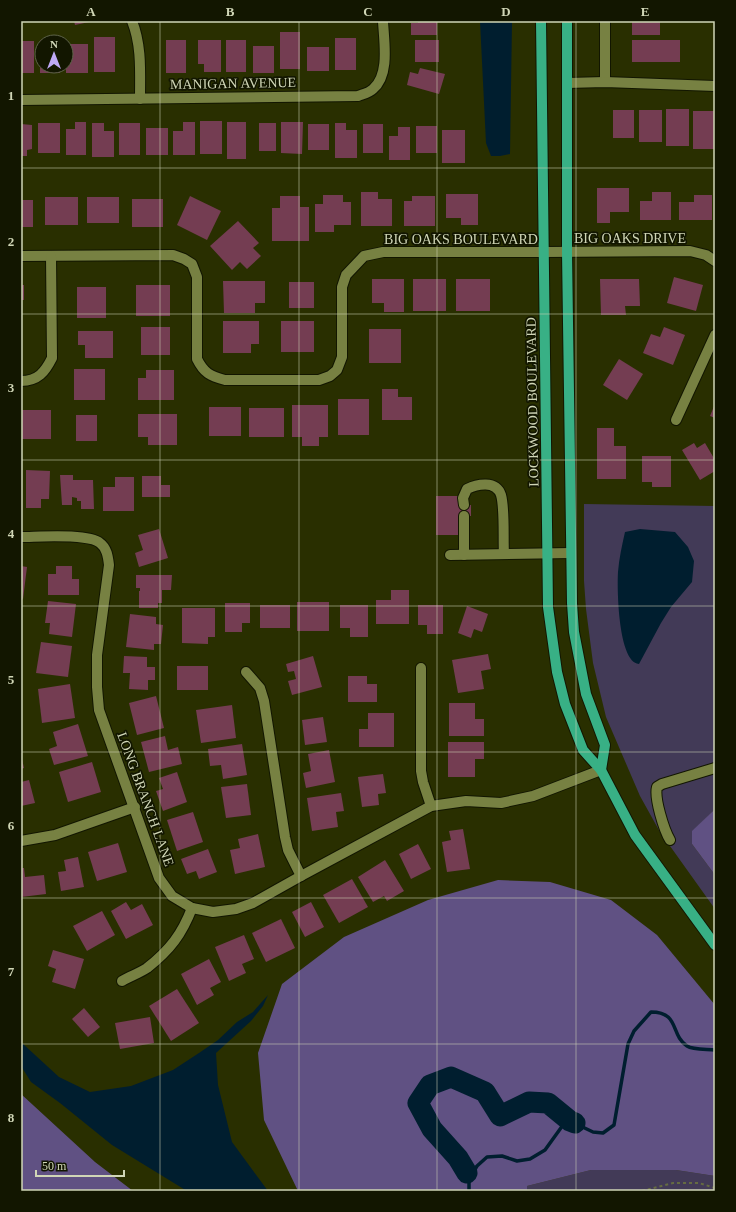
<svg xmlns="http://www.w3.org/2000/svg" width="736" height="1212" font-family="Georgia,serif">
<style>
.green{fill:#423a57}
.forest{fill:#605183}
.water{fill:#001e2f}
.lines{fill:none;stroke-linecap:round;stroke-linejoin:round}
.stream{stroke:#001e2f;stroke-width:3.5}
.river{stroke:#001e2f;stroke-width:21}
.building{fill:#743d52}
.minor-casing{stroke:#121600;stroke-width:12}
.major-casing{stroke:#121600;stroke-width:12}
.path{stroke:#656b42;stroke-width:2;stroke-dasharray:3 3;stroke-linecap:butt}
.minor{stroke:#778142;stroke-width:10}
.major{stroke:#38b085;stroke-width:10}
.grid{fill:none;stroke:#d0d6b6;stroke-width:1;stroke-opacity:0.55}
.labels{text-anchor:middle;stroke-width:3.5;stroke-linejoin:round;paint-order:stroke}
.street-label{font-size:14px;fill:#d0d6b6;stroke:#121600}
.neatline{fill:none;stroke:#d0d6b6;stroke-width:1.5}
.grid-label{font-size:13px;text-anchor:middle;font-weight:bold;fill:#d0d6b6}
</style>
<rect width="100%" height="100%" fill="#292f00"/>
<g class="green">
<polygon points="584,504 715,506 715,809 692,832 692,844 715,875 715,909 660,832 640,796 606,717 593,663 586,609 584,581"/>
<polygon points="591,1170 676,1170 715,1176 715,1191 527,1191 527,1186"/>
</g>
<g class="forest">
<polygon points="715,809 715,875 692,844 692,831"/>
<polygon points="498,880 550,882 611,900 657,935 715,1005 715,1176 676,1170 591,1170 527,1186 527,1191 298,1191 264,1120 258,1053 282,984 344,937 428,900"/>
<polygon points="21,1094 95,1162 133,1191 21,1191"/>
</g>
<g class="water">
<polygon points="480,21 512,21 510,154 500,156 491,156 486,143"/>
<path d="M640 529 675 532 688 547 694 561 692 582 671 607 661 623 639 664C618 662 617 588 618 572 619 559 622 545 625 532Z"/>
<polygon points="268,995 263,1006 251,1021 216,1053 218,1085 232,1142 268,1191 187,1191 112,1145 60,1103 31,1082 21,1066 21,1039 22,1043 59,1077 90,1092 131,1086 173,1070 199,1053 218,1040 237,1022 253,1012"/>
</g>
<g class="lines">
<path class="stream" d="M469 1191V1179L477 1166 487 1157 502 1156 517 1161 530 1159 545 1150 563 1125 570 1121 593 1132 603 1133 614 1125 628 1044 634 1031 651 1012C680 1012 670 1035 687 1046 693 1050 707 1049 715 1050"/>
<polyline class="river" points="467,1173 458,1158 432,1129 418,1103 430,1085 451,1077 485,1092 500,1116 529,1102 548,1103 570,1121 575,1123"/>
</g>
<g class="building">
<polygon points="74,21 89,21 89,22 75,25"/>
<polygon points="418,21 437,21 437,35 411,35 411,23 418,23"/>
<rect x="632" y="21" width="28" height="14"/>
<rect x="280" y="32" width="20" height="37"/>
<rect x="94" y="37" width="21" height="35"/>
<rect x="335" y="38" width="21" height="32"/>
<polygon points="40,40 60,40 60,42 42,42 42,66 60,66 60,73 40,73"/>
<rect x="166" y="40" width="20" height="33"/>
<polygon points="198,40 221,40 221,72 204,72 204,64 198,64"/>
<rect x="226" y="40" width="20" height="32"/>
<rect x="415" y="40" width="24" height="22"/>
<rect x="632" y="40" width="48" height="22"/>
<rect x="21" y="41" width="13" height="32"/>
<rect x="66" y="44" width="22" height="29"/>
<rect x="253" y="46" width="21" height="27"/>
<rect x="307" y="47" width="22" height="24"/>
<polygon points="420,68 445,74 439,94 407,85 410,72 418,74"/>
<rect x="666" y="109" width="23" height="37"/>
<rect x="613" y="110" width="21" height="28"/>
<rect x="639" y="110" width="23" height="32"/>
<rect x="693" y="111" width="22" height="38"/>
<rect x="200" y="121" width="22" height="33"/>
<polygon points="75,122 86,122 86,155 66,155 66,129 75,129"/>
<polygon points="183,122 195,122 195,155 173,155 173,131 183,131"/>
<rect x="227" y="122" width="19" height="37"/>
<polygon points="281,122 303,122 302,154 281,153"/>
<rect x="38" y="123" width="22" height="30"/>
<polygon points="92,123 104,123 104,131 114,131 114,157 92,157"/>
<rect x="119" y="123" width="21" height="32"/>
<rect x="259" y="123" width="17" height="28"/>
<polygon points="335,123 346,123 346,130 357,130 357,158 335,158"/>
<polygon points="21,124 32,125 32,149 27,150 27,156 21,156"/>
<rect x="308" y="124" width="21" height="26"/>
<rect x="363" y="124" width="20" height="29"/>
<rect x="416" y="126" width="21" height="27"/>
<polygon points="398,127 410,127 410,160 389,160 389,136 398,136"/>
<rect x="146" y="128" width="22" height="27"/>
<rect x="442" y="130" width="23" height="33"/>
<polygon points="597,188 629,188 629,212 610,212 610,223 597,223"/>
<polygon points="361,192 378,192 378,199 392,199 392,226 361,226"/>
<polygon points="652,192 671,192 671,220 640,220 640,201 652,201"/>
<polygon points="446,194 478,194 478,225 461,225 461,218 446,218"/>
<polygon points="323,195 343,195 343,202 351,202 351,225 334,225 334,232 315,232 315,204 323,204"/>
<polygon points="694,195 712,195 712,220 679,220 679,202 694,202"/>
<polygon points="190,196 221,211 207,240 177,225"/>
<polygon points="280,196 300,196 300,207 309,207 309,241 272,241 272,208 280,208"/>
<polygon points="412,196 435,196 435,226 404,226 404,201 412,201"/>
<rect x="45" y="197" width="33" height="28"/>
<rect x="87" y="197" width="32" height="26"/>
<rect x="132" y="199" width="31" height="28"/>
<rect x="21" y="200" width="12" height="27"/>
<polygon points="238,221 259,243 253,248 261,256 247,269 240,262 232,270 210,246"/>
<polygon points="674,277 703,285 696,311 667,303"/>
<polygon points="372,279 404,279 404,312 384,312 384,303 372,303"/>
<rect x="413" y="279" width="33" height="32"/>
<rect x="456" y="279" width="34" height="32"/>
<polygon points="600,279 639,279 640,306 625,306 626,315 601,315"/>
<polygon points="223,281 265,281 265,303 255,303 255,313 224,313"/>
<rect x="289" y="282" width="25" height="26"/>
<rect x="21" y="285" width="3" height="15"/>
<rect x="136" y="285" width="34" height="31"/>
<rect x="77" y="287" width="29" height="31"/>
<polygon points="223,321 259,321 259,344 251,344 251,353 223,353"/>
<rect x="281" y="321" width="33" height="31"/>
<rect x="141" y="327" width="29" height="28"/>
<polygon points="664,327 685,335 673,365 643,353 651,334 660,337"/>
<rect x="369" y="329" width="32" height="34"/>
<polygon points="78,331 113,331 113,358 85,358 85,345 78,345"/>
<polygon points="619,359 643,374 627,400 603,385"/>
<rect x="74" y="369" width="31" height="31"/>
<polygon points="146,370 174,370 174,400 138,400 138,378 146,378"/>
<polygon points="382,389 398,389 398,397 412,397 412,420 382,420"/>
<rect x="338" y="399" width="31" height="36"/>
<polygon points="715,404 715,418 710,416"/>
<polygon points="292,405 328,405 328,437 319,437 319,446 302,446 302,437 292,437"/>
<rect x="209" y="407" width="32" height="29"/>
<rect x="249" y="408" width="35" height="29"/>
<rect x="21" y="410" width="30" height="29"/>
<polygon points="138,414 177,414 177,445 148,445 148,437 138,437"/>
<rect x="76" y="415" width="21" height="26"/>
<polygon points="597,428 614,428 614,446 626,446 626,479 597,479"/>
<polygon points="694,443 697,448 705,443 715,460 715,471 700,480 682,450"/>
<polygon points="642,456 671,456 671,487 652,487 652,482 642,482"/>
<polygon points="26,470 50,471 49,499 41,499 41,508 26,508"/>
<polygon points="60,475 73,475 73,480 93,480 94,509 81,509 81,501 77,501 77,498 72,497 72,505 62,505"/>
<polygon points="142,476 161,476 161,485 170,485 170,497 142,497"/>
<polygon points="115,477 134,477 134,511 103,511 103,487 115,487"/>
<polygon points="436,496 458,496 458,505 471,505 471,516 459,516 459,535 436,535"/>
<polygon points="159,529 168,558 139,567 135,553 143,550 138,535"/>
<polygon points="21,566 27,567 23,599 21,598"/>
<polygon points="56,566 72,566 72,579 79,579 79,595 48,595 48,574 56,574"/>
<polygon points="136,575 172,575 171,590 162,590 162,603 158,603 158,608 139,608 139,591 140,591 140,588 136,588"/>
<polygon points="391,590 409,590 409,624 376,624 376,600 391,600"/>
<polygon points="48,601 76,604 72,637 49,634 50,623 45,623"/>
<rect x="297" y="602" width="32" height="29"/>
<polygon points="225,603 250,603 250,623 242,623 242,632 225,632"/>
<rect x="260" y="605" width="30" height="23"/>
<polygon points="340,605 368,605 368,637 350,637 350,628 340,628"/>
<polygon points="418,605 443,605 443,634 427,634 427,625 418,625"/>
<polygon points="467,606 488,614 482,632 474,629 471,638 458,633"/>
<polygon points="182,608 215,608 215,637 208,637 208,644 182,643"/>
<polygon points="130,614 156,617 156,624 163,625 161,644 154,644 154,650 126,647"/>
<polygon points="41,642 72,646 68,677 36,673"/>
<polygon points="488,654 491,669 481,671 484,689 458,693 452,660"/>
<polygon points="124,656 147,657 147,667 155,667 155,680 148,680 148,690 129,689 130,673 123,673"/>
<polygon points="313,656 322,687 292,695 288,681 296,679 294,671 288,672 286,664"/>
<rect x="177" y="666" width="31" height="24"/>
<polygon points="348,676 367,676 367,684 377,684 377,702 348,702"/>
<polygon points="70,684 75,718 42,723 38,689"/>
<polygon points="156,696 164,728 137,735 129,703"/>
<polygon points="449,703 475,703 475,719 484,719 484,736 449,736"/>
<polygon points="232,705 236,738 201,743 196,710"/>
<polygon points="368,713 394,713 394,747 359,747 359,729 368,729"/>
<polygon points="323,717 327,742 305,745 302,720"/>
<polygon points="78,724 88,756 54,765 49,749 57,746 53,732"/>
<polygon points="165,736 168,750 178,747 182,764 149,772 141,742"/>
<polygon points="448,742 484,742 484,759 475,759 475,777 448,777"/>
<polygon points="242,744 247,775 223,779 221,765 210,766 208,749"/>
<polygon points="329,750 335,782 306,788 303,773 311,771 308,754"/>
<polygon points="21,755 24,768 21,769"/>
<polygon points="92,762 101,792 68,802 59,772"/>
<polygon points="177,772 187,802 163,811 156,791 163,789 159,778"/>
<polygon points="383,774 386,793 378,794 379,805 362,807 358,777"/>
<polygon points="29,780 35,803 21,806 21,782"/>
<polygon points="247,784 251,815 226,818 221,787"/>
<polygon points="341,793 344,811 336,812 338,827 312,831 307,798"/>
<polygon points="193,812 203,842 177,851 167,820"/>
<polygon points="463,829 470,869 447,872 442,842 451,840 449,831"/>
<polygon points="258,834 265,867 235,874 230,850 240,848 238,839"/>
<polygon points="118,843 127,872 97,881 88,852"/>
<polygon points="418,844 431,869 411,879 399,854"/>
<polygon points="208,849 217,872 199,879 196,871 187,874 181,859"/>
<polygon points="78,857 84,887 61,891 58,872 66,871 64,860"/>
<polygon points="385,860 404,891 387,901 384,896 373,902 358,877"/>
<polygon points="21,868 24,868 25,877 44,875 46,894 21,897"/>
<polygon points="352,879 368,907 339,923 323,895"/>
<polygon points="126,902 131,910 142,904 153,925 126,939 111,911"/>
<polygon points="311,902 324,927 305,937 292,912"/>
<polygon points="102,911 115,935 87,951 73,926"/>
<polygon points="281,919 295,948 266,962 252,933"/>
<polygon points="244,935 254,959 242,964 246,973 229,981 215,947"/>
<polygon points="53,950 84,959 75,989 52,982 56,969 48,966"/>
<polygon points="209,959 221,982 210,988 214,995 197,1005 181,974"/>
<polygon points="177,989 199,1023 171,1041 149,1006"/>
<polygon points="84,1008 100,1027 88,1037 72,1019"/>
<polygon points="150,1017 154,1043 120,1049 115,1023"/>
</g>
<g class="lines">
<defs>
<g id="minor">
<path d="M132 21C142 46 140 73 140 99"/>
<polyline points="605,21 605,82"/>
<polyline points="567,83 605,82 715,86"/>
<path d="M21 100 358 96C363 94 369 93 373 89 390 75 384 42 383 21"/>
<path d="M21 256 173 255 184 259 192 264 197 277V359C204 373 210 376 225 380H319L330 376 337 370 342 357V287L346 275 364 256 383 252H544L690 251 706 255 715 261"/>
<path d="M21 381C38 381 45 372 52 358L51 256"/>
<polyline points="676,420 715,335"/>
<path d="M464 505 463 498 467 489C477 484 496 480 501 495 505 509 503 539 504 554"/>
<path d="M21 537C38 537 88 533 100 543 107 548 108 557 109 565L97 655V687L99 710 159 878 172 896 192 908 213 912 236 909 253 903 301 876 431 806 466 801 501 803 533 796 601 770"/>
<polyline points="450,555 571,553"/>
<polyline points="464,555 464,516"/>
<polyline points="421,668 421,771 423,782 431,806"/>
<polyline points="246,672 260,688 264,701 285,837 288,850 301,876"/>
<path d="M670 840C664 830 654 798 657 787L662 784 715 768"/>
<polyline points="21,841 55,835 135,807"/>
<path d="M122 981C130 976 140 973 147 968 170 950 182 934 192 908"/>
</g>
<g id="major">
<polyline points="541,21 548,607 557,672 565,704 583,750 601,770 635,835 715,945"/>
<polyline points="567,21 567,252 572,603 574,632 586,694 605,745 601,770"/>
</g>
</defs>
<use href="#minor" class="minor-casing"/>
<use href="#major" class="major-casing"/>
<polyline class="path" points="642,1191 673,1183 699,1183 715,1188"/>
<use href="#minor" class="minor"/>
<use href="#major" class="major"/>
</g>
<path class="grid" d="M160 21V1191M299 21V1191M437 21V1191M576 21V1191M21 168H715M21 314H715M21 460H715M21 606H715M21 752H715M21 898H715M21 1044H715"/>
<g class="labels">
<g class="street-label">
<text transform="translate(233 83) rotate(-1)" y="5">MANIGAN AVENUE</text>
<text x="630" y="243">BIG OAKS DRIVE</text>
<text x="461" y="244">BIG OAKS BOULEVARD</text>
<text transform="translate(532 402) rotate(-91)" y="5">LOCKWOOD BOULEVARD</text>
<text transform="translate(146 799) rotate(70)" y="5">LONG BRANCH LANE</text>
</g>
</g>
<rect width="736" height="1212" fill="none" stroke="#121600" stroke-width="44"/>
<g transform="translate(54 54)"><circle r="19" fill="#121600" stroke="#5e6349"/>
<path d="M0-3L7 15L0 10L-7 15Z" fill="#bea9f5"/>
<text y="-6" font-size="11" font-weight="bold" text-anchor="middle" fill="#d0d6b6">N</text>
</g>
<path d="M36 1170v6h88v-6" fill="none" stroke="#d0d6b6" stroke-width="2"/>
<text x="42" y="1170" font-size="12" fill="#d0d6b6" stroke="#121600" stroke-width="3" paint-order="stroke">50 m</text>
<rect x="22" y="22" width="692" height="1168" class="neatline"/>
<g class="grid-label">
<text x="91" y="16">A</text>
<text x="230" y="16">B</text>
<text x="368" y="16">C</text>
<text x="506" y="16">D</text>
<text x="645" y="16">E</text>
<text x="11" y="100">1</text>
<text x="11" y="246">2</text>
<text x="11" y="392">3</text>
<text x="11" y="538">4</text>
<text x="11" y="684">5</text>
<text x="11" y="830">6</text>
<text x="11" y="976">7</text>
<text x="11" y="1122">8</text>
</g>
</svg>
